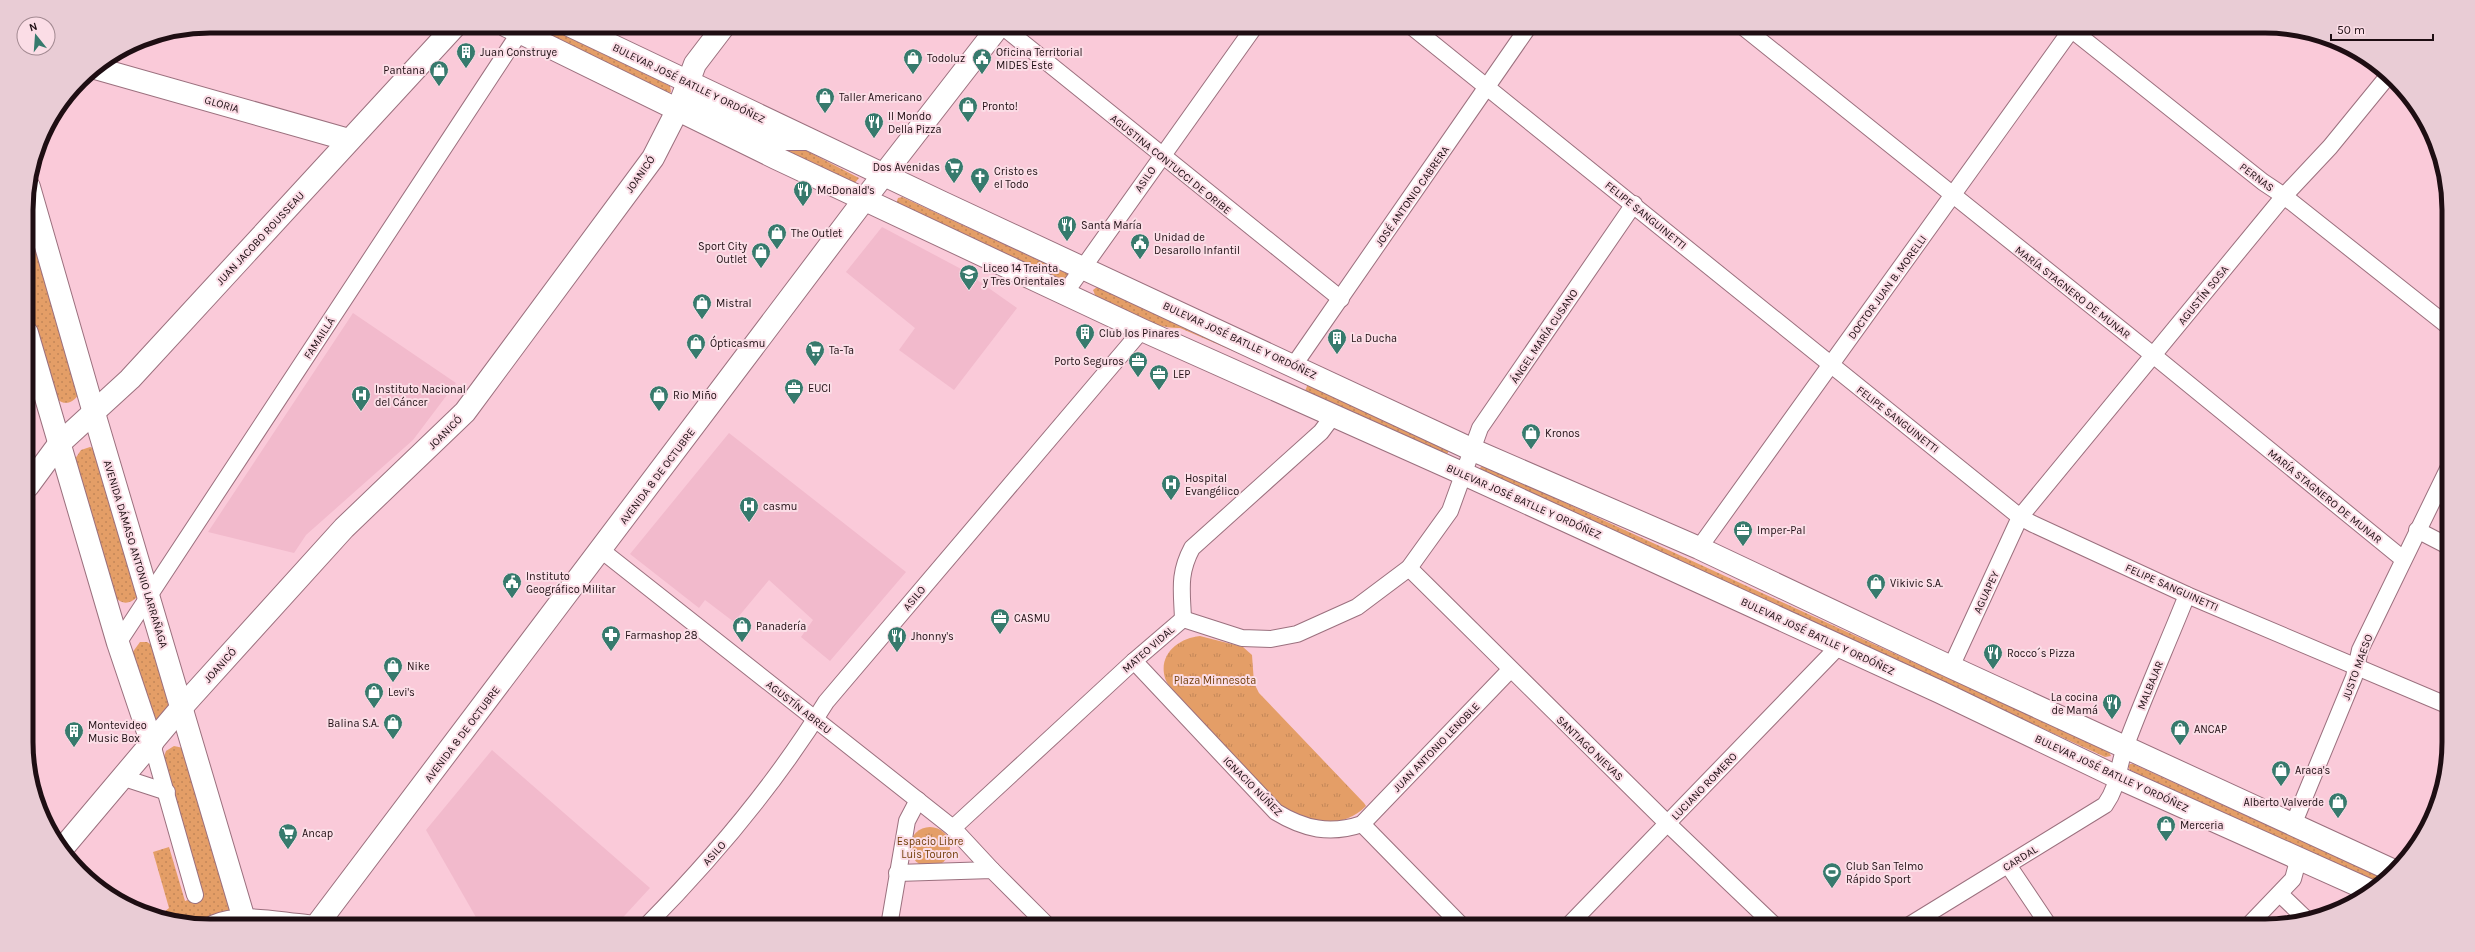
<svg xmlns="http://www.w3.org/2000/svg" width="2475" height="952" font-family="Karla,sans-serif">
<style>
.built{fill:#f2bacc}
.grass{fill:url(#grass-dots)}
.park{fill:url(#park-tufts)}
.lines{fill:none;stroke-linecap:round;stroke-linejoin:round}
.street-casing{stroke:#9b707e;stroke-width:18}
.secondary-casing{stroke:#9b707e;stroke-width:24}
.primary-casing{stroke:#9b707e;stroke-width:24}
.street{stroke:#fff;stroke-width:16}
.secondary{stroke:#fff;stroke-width:22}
.primary{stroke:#fff;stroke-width:22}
.labels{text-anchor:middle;stroke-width:4;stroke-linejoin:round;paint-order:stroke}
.poi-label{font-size:11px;fill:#1e0e13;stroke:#fbdde6;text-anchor:start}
.street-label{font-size:11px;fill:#1e0e13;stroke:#fbdde6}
.park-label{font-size:11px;fill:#723e09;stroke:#fbdde6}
.rim{fill:none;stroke:#1e0e13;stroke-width:5}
</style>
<defs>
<pattern id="grass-dots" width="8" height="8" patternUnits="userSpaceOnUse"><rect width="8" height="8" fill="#e49e67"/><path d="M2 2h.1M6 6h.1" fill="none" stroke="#c38758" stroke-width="1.8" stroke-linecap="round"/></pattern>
<pattern id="park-tufts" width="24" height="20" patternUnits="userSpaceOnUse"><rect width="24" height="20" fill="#e49e67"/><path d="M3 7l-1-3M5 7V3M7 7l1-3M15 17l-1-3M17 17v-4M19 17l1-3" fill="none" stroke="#c38758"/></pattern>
</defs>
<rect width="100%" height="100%" fill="#facad9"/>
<g class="built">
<polygon points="882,227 963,270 1017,308 954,390 899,350 915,328 846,272"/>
<polygon points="353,313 456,383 413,440 306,535 294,553 208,532"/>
<polygon points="729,433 906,572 830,661 801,637 813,620 769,580 734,622 705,600 699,608 630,554"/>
<polygon points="492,750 650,888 615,926 481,926 426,830"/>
</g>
<g class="grass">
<polygon points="525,26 545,26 670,86 671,92 667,94"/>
<polygon points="702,110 805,150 859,178 854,184"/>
<polygon points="902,197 1066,273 1068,274 1066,281 896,204 898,198"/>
<path d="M27 223 30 225 79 394C73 403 65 406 57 399L27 300Z"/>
<path d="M1097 287 1275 369 1180 328C1152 329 1121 308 1096 297L1093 290Z"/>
<polygon points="1308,384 1448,450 1448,453 1445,454 1305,391"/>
<path d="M90 447 93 448 137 597C130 604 122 605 115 597L75 459 81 450Z"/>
<polygon points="1483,465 2109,752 2111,756 2105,757 1479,469"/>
<polygon points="140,642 147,642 153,646 169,696 170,708 159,719 155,719 132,653"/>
<polygon points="174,746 183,748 230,910 215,914 195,924 158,917 169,908 153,852 169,847 185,901 203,895 163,759 166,751"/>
<polygon points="2130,764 2133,764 2385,879 2380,885 2130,770 2128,766"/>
</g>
<g class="park">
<path d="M1200 636 1243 647 1252 655 1254 683 1259 693 1364 803 1366 806C1342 831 1304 824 1278 805 1270 799 1264 789 1257 782 1242 766 1227 750 1212 733 1202 722 1169 691 1165 678 1158 654 1179 638 1200 636Z"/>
<circle cx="930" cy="847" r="20"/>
</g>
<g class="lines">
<defs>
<g id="street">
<polyline points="1002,26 1341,299"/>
<polyline points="1411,26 2020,517 2033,524 2187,595 2449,706"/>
<polyline points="1742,26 2153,355 2403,559"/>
<polyline points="2067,26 2263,182 2284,196 2448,326"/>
<polyline points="1065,293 1255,26"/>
<polyline points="1294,365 1529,26"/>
<polyline points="2417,530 2448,546"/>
<polyline points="1699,548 2074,26"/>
<polyline points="601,550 953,828 992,870"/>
<polyline points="1409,568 1668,824 1775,926"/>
<polyline points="1183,619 1242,638 1271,639 1297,634 1357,607 1409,568 1450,511 1480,428 1634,204"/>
<path d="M1183 619C1182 591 1178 574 1192 548L1321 432 1333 416"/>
<polyline points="118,643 520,32"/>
<path d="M1134 661 1276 812C1304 829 1330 835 1362 824L1510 670"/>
<polyline points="1951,667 2020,517 2284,196 2330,147 2388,76"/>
<polyline points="152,744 195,895"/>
<polyline points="124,778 167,792"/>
<polyline points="1362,824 1462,926"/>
<polyline points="2293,825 2354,677 2360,650 2448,469"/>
<polyline points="953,828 1134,661 1183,619"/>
<polyline points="2008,865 2049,926"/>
<polyline points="897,873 992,870 1048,926"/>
<polyline points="2280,894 2307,920"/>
<path d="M646 926C714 857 775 785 826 702L1142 330"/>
<polyline points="889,926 907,821 918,800"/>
<polyline points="1568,926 1839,646"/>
<path d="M1908 926 2105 805C2120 784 2117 767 2126 745 2145 694 2167 645 2187 595"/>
<polyline points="2248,926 2293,879 2299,857"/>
</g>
<g id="secondary">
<polyline points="95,68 349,140"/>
<polyline points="678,109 686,103 698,103 776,139 807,139"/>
<polyline points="29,187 94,413 246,926"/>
<polyline points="27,333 118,643 152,744"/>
<polyline points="28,486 59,444 130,379 455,26"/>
<polyline points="62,849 181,708 344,528 465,412 653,158 678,109 695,64 724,26"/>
<path d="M215 926C241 914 279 924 307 926"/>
</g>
<g id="primary">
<polyline points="507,26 776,158 1142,330 1464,474 1940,692 2119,778 2371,891"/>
<polyline points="571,26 941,202 1473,450 1699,548 1951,667 2394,871"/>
<polyline points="316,926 864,200 999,26"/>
</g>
</defs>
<use href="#street" class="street-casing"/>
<use href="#secondary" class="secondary-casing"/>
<use href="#primary" class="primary-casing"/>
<use href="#street" class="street"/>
<use href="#secondary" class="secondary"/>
<use href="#primary" class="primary"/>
</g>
<defs>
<symbol id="building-pin" viewBox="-11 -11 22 30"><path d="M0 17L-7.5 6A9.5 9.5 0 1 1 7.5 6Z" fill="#377a6d" stroke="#fbdde6"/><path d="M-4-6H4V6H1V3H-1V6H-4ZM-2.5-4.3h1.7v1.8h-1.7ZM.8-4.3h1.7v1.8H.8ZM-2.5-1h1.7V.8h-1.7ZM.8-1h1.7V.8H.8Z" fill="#fff"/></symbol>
<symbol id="shop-pin" viewBox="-11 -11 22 30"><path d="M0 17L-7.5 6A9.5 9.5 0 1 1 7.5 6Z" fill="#377a6d" stroke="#fbdde6"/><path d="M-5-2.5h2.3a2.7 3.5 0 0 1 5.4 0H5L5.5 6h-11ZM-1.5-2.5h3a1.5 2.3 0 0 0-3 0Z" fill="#fff"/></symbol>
<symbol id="civic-pin" viewBox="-11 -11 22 30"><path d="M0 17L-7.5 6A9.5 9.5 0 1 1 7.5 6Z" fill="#377a6d" stroke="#fbdde6"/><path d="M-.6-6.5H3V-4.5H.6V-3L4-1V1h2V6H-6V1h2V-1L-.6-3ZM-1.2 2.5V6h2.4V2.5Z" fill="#fff"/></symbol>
<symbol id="restaurant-pin" viewBox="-11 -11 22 30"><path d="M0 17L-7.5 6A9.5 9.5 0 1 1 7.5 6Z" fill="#377a6d" stroke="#fbdde6"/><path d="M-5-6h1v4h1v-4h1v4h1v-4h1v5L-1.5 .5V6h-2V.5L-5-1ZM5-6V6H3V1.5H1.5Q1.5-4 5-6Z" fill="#fff"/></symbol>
<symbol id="supermarket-pin" viewBox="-11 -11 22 30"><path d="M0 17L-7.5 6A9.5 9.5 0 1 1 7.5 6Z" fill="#377a6d" stroke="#fbdde6"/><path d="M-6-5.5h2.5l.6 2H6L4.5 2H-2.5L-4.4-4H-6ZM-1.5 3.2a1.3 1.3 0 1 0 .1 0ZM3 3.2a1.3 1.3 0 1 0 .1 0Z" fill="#fff"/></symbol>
<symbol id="church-pin" viewBox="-11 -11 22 30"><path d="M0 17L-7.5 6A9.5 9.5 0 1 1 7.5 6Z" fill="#377a6d" stroke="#fbdde6"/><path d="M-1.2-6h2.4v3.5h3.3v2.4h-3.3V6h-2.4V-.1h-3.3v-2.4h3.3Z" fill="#fff"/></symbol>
<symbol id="school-pin" viewBox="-11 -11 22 30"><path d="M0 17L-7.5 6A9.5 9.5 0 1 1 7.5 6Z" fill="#377a6d" stroke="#fbdde6"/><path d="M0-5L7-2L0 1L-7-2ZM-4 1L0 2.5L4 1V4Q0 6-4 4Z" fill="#fff"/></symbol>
<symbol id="office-pin" viewBox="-11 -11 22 30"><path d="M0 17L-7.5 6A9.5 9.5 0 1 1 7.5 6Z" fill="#377a6d" stroke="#fbdde6"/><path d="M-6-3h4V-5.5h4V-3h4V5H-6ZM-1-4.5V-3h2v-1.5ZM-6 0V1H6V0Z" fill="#fff"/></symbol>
<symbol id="hospital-pin" viewBox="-11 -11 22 30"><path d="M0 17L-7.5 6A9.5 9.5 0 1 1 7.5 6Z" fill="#377a6d" stroke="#fbdde6"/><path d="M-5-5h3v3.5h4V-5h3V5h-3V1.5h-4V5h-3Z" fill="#fff"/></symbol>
<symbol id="pharmacy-pin" viewBox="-11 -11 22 30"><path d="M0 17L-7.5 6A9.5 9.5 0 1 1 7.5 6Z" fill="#377a6d" stroke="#fbdde6"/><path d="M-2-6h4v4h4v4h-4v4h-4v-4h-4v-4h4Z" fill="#fff"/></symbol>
<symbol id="stadium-pin" viewBox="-11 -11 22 30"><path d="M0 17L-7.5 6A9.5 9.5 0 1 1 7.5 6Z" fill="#377a6d" stroke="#fbdde6"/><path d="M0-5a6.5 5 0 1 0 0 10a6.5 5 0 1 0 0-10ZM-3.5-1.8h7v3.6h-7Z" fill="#fff"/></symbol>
</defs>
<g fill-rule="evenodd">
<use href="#building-pin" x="455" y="41" width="22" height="30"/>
<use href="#shop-pin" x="902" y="47" width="22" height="30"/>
<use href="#civic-pin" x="971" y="47" width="22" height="30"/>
<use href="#shop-pin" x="428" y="59" width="22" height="30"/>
<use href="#shop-pin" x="814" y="86" width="22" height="30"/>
<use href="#shop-pin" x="957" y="95" width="22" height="30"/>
<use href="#restaurant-pin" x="863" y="111" width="22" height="30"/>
<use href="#supermarket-pin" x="943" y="156" width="22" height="30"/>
<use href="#church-pin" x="969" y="166" width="22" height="30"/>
<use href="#restaurant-pin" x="792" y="179" width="22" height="30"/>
<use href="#restaurant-pin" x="1056" y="214" width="22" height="30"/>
<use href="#shop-pin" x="766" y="222" width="22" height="30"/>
<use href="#civic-pin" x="1129" y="232" width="22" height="30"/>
<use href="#shop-pin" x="750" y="241" width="22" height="30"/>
<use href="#school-pin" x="958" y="263" width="22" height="30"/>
<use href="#shop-pin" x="691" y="292" width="22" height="30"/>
<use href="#building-pin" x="1074" y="322" width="22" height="30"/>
<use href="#building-pin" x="1326" y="327" width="22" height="30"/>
<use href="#shop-pin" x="685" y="332" width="22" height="30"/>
<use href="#supermarket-pin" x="804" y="339" width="22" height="30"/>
<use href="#office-pin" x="1127" y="350" width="22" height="30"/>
<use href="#office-pin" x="1148" y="363" width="22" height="30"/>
<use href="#office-pin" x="783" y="377" width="22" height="30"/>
<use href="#hospital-pin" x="350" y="384" width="22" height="30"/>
<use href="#shop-pin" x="648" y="384" width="22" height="30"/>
<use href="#shop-pin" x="1520" y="422" width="22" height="30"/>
<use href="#hospital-pin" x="1160" y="473" width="22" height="30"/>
<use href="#hospital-pin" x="738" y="495" width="22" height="30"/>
<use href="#office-pin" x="1732" y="519" width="22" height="30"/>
<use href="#civic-pin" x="501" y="571" width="22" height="30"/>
<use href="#shop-pin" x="1865" y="572" width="22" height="30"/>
<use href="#office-pin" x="989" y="607" width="22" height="30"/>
<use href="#shop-pin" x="731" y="615" width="22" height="30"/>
<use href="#pharmacy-pin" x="600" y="624" width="22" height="30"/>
<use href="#restaurant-pin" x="886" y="625" width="22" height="30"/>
<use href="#restaurant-pin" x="1982" y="642" width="22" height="30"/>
<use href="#shop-pin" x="382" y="655" width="22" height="30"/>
<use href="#shop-pin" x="363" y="681" width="22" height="30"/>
<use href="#restaurant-pin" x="2101" y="692" width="22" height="30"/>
<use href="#shop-pin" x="382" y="712" width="22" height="30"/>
<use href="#shop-pin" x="2169" y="718" width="22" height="30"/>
<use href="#building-pin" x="63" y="720" width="22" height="30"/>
<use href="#shop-pin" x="2270" y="759" width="22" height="30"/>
<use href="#shop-pin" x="2327" y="791" width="22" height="30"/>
<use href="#shop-pin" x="2155" y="814" width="22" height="30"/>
<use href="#supermarket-pin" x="277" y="822" width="22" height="30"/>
<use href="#stadium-pin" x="1821" y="861" width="22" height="30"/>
</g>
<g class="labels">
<g class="poi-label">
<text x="480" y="56">Juan Construye</text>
<text x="996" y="56">Oficina Territorial<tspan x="996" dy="13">MIDES Este</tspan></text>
<text x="927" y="62">Todoluz</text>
<text x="425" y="74" text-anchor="end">Pantana</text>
<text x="839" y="101">Taller Americano</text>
<text x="982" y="110">Pronto!</text>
<text x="888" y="120">Il Mondo<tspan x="888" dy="13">Della Pizza</tspan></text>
<text x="940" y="171" text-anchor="end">Dos Avenidas</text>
<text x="994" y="175">Cristo es<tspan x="994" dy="13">el Todo</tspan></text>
<text x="817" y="194">McDonald's</text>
<text x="1081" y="229">Santa María</text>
<text x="791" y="237">The Outlet</text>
<text x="1154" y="241">Unidad de<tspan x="1154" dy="13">Desarollo Infantil</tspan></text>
<text x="747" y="250" text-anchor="end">Sport City<tspan x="747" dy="13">Outlet</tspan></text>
<text x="983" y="272">Liceo 14 Treinta<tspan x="983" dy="13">y Tres Orientales</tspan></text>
<text x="716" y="307">Mistral</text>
<text x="1099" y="337">Club los Pinares</text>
<text x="1351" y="342">La Ducha</text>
<text x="710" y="347">Ópticasmu</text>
<text x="829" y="354">Ta-Ta</text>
<text x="1124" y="365" text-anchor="end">Porto Seguros</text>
<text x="1173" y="378">LEP</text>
<text x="808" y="392">EUCI</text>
<text x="375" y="393">Instituto Nacional<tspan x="375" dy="13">del Cáncer</tspan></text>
<text x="673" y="399">Rio Miño</text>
<text x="1545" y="437">Kronos</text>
<text x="1185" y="482">Hospital<tspan x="1185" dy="13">Evangélico</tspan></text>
<text x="763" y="510">casmu</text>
<text x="1757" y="534">Imper-Pal</text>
<text x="526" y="580">Instituto<tspan x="526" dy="13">Geográfico Militar</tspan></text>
<text x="1890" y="587">Vikivic S.A.</text>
<text x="1014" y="622">CASMU</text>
<text x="756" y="630">Panadería</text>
<text x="625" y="639">Farmashop 28</text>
<text x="911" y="640">Jhonny's</text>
<text x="2007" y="657">Rocco´s Pizza</text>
<text x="407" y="670">Nike</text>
<text x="388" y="696">Levi's</text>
<text x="2098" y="701" text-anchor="end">La cocina<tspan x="2098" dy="13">de Mamá</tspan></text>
<text x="379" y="727" text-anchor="end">Balina S.A.</text>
<text x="88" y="729">Montevideo<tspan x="88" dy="13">Music Box</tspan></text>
<text x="2194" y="733">ANCAP</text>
<text x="2295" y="774">Araca's</text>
<text x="2324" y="806" text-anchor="end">Alberto Valverde</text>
<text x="2180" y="829">Merceria</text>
<text x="302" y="837">Ancap</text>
<text x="1846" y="870">Club San Telmo<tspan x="1846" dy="13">Rápido Sport</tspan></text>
</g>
<g class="street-label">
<text transform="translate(689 83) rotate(26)" y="4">BULEVAR JOSÉ BATLLE Y ORDÓÑEZ</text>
<text transform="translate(222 104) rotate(16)" y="4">GLORIA</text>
<text transform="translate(1171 164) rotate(39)" y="4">AGUSTINA CONTUCCI DE ORIBE</text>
<text transform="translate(640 174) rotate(-55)" y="4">JOANICÓ</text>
<text transform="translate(2257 177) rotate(37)" y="4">PERNAS</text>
<text transform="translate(1145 179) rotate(-55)" y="4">ASILO</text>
<text transform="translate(1412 196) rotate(-55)" y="4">JOSÉ ANTONIO CABRERA</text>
<text transform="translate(1646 215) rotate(39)" y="4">FELIPE SANGUINETTI</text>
<text transform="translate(260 238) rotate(-47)" y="4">JUAN JACOBO ROUSSEAU</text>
<text transform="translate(1887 287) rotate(-54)" y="4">DOCTOR JUAN B. MORELLI</text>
<text transform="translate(2073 292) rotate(38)" y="4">MARÍA STAGNERO DE MUNAR</text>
<text transform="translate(2203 295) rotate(-51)" y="4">AGUSTÍN SOSA</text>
<text transform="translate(1544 336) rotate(-56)" y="4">ÁNGEL MARÍA CUSANO</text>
<text transform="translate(319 338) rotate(-57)" y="4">FAMAILLÁ</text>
<text transform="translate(1240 340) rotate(25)" y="4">BULEVAR JOSÉ BATLLE Y ORDÓÑEZ</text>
<text transform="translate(1898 419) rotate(38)" y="4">FELIPE SANGUINETTI</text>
<text transform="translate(445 432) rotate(-45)" y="4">JOANICÓ</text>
<text transform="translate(657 476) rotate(-53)" y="4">AVENIDA 8 DE OCTUBRE</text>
<text transform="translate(2325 496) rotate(39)" y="4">MARÍA STAGNERO DE MUNAR</text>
<text transform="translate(1524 501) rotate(24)" y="4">BULEVAR JOSÉ BATLLE Y ORDÓÑEZ</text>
<text transform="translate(136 554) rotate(73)" y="4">AVENIDA DÁMASO ANTONIO LARRAÑAGA</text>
<text transform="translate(2172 587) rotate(24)" y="4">FELIPE SANGUINETTI</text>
<text transform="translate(1986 592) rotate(-65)" y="4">AGUAPEY</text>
<text transform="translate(914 598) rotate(-50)" y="4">ASILO</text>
<text transform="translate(1818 636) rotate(25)" y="4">BULEVAR JOSÉ BATLLE Y ORDÓÑEZ</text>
<text transform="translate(1148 649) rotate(-41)" y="4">MATEO VIDAL</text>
<text transform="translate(220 665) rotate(-48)" y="4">JOANICÓ</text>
<text transform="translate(2357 667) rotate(-70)" y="4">JUSTO MAESO</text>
<text transform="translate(2150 685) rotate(-68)" y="4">MALBAJAR</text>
<text transform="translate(799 707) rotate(38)" y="4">AGUSTÍN ABREU</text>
<text transform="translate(462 734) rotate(-53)" y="4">AVENIDA 8 DE OCTUBRE</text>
<text transform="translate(1436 747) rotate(-46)" y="4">JUAN ANTONIO LENOBLE</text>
<text transform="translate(1590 748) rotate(44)" y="4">SANTIAGO NIEVAS</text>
<text transform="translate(2112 773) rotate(25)" y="4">BULEVAR JOSÉ BATLLE Y ORDÓÑEZ</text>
<text transform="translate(1253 786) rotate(45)" y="4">IGNACIO NÚÑEZ</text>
<text transform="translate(1704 786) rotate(-46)" y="4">LUCIANO ROMERO</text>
<text transform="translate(714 853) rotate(-48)" y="4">ASILO</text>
<text transform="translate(2020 858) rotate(-32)" y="4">CARDAL</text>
</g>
<g class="park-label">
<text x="1215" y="684">Plaza Minnesota</text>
<text x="930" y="845">Espacio Libre<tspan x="930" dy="13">Luis Touron</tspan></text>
</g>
</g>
<path d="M0 0H2475V952H0ZM210 33H2265A177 177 0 0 1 2442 210V742A177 177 0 0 1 2265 919H210A177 177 0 0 1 33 742V210A177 177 0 0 1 210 33Z" fill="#e9ccd5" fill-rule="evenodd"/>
<path class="rim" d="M210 33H2265A177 177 0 0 1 2442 210V742A177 177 0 0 1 2265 919H210A177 177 0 0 1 33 742V210A177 177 0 0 1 210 33Z"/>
<g transform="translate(36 36) rotate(343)"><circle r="19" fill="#fbdde6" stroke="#a38a92"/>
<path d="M0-3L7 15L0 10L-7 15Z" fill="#377a6d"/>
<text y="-6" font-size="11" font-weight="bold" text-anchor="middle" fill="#1e0e13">N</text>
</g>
<path d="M2331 34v6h102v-6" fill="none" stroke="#1e0e13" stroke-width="2"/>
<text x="2337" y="34" font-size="12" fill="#1e0e13" stroke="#fbdde6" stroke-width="3" paint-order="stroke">50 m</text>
</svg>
